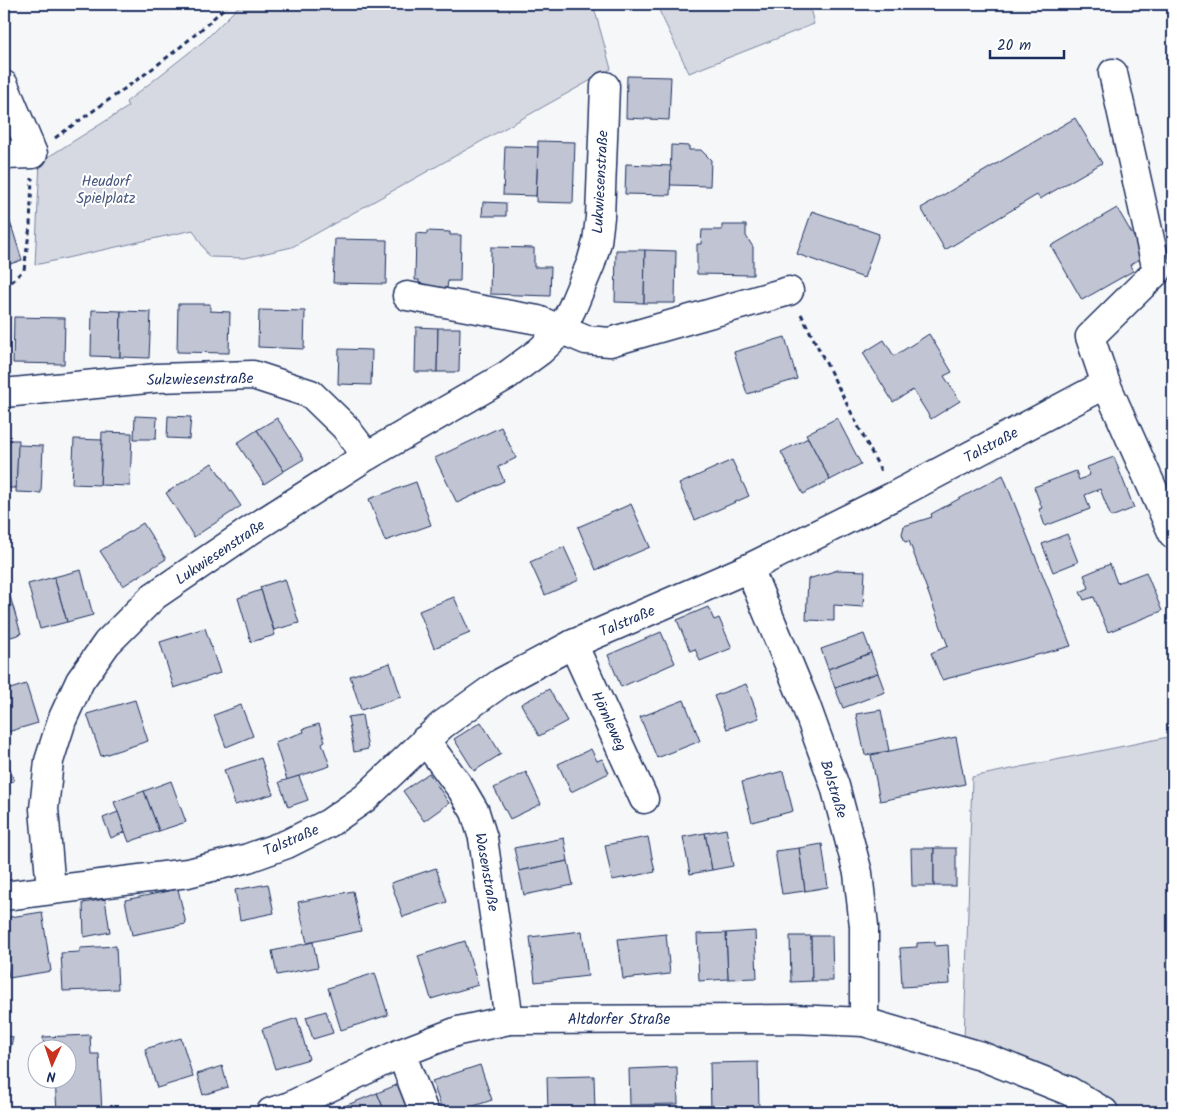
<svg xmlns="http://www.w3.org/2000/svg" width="1177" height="1116" font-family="Kalam,sans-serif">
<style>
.green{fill:#d6d9e2;stroke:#7884a0}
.building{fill:#c0c4d3;stroke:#1b2f5e}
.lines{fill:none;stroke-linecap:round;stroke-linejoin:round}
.minor-casing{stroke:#1b2f5e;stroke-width:31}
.path{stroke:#1b2f5e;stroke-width:3;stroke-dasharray:5 4;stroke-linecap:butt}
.minor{stroke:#fff;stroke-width:28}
.labels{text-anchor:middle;stroke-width:4;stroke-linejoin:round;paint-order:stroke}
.park-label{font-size:15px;fill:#4a5a7f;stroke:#fff}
.street-label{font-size:15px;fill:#1b2f5e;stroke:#fff}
</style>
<rect width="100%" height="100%" fill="#f6f7f9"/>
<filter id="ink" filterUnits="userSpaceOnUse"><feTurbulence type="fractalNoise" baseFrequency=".02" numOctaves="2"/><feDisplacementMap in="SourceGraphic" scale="10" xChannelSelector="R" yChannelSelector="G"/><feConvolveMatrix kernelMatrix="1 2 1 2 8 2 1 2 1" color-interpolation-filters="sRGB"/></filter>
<g filter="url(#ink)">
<g class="green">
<polygon points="241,4 593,4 611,69 292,247 245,258 209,257 193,230 35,265 40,162 128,107 126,102 205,40"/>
<polygon points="656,4 809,4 814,24 689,73"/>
<polygon points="1173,736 1173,1112 1120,1112 964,1041 972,777"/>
</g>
<g class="building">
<polygon points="627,76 671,77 669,120 626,118"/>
<polygon points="1075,118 1102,163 1040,199 1037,195 945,250 921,208"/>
<polygon points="538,141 575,142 573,203 536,202"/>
<polygon points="671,145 689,146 689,150 701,150 711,160 710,186 670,185"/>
<polygon points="505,146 538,147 536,196 503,195"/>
<polygon points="626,164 671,166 670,195 625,194"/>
<polygon points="483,202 506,203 506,216 482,216"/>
<polygon points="4,204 12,228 4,230"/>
<polygon points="1117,208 1145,256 1130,265 1133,271 1082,300 1051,246"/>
<polygon points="812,211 879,234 864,278 797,254"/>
<polygon points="722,225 746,225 746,236 753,247 753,275 697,274 697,244 701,244 702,230 722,230"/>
<polygon points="12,228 22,260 4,266 4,230"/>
<polygon points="427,231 450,232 450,235 461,235 460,281 448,281 447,288 419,287 419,280 415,280 416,233 427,234"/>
<polygon points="335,239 387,240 386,284 333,283"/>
<polygon points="491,247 534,248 534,267 551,267 550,296 490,294"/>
<polygon points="616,250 645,250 644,303 615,302"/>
<polygon points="645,250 676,251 675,303 644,303"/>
<polygon points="178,304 210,304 210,311 230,312 229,353 177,352"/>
<polygon points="92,310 121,311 120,357 91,356"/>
<polygon points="259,310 305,311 304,349 258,347"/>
<polygon points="121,311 151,312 149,358 120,357"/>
<polygon points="14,317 65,318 64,364 13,363"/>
<polygon points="416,327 438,328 437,372 415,372"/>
<polygon points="438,328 460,328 459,372 437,372"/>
<polygon points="929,334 952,372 944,376 960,401 931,419 913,390 893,402 863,353 884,340 894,356"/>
<polygon points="785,337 797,379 747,394 734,352"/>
<polygon points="339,349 372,350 371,385 338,384"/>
<polygon points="135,416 157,417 156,439 134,439"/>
<polygon points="168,416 191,417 189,439 167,438"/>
<polygon points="277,418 304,459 284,471 257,430"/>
<polygon points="837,418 861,464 830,480 806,434"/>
<polygon points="501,427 516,458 498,467 504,481 457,503 435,458"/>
<polygon points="257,430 284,471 264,484 237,443"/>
<polygon points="102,432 132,433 130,486 100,485"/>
<polygon points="808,438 830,480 803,494 781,452"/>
<polygon points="74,439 102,440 100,485 72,484"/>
<polygon points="4,440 19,440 16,488 4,488"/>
<polygon points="18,445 43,446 41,493 16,492"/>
<polygon points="1114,457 1134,508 1111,517 1100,489 1085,495 1090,509 1045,526 1039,509 1042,508 1034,487 1076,471 1079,480 1090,475 1087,467"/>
<polygon points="732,460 749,496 695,520 679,484"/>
<polygon points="212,463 241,506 194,537 166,493"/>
<polygon points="1003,475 1071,646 942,680 931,653 948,646 909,541 905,542 902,534 904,526 932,517 931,514"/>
<polygon points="416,482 431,525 385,541 369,499"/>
<polygon points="631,504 650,547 596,570 578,527"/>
<polygon points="143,523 166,559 123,586 100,551"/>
<polygon points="1067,534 1078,562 1053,572 1042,544"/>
<polygon points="564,547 579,580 545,595 530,562"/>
<polygon points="1110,564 1117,583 1146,572 1162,611 1108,632 1094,597 1084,600 1080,592 1089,588 1084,575"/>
<polygon points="81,570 93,615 67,622 54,577"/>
<polygon points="838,570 865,571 863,607 834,605 834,621 806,620 808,579"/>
<polygon points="54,577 67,622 40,629 28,584"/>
<polygon points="285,579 299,623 274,630 260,587"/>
<polygon points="8,589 21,634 4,639 4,591"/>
<polygon points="261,590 275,635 251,642 238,598"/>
<polygon points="454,597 470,633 434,648 419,611"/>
<polygon points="708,607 714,620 719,618 732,648 700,661 695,649 690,651 677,620"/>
<polygon points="205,628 220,673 174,688 160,642"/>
<polygon points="661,632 675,663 621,687 608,655"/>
<polygon points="864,634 871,653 828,669 821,649"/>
<polygon points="871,653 878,673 835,688 828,669"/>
<polygon points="390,663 401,697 361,710 350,676"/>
<polygon points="878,673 885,692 843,708 835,688"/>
<polygon points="26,684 38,723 4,733 4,691"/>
<polygon points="746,684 759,718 727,729 714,696"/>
<polygon points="549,689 567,721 539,736 521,704"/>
<polygon points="135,700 148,741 101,756 87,714"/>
<polygon points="684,700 700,741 657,758 640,717"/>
<polygon points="241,705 253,736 226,747 214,715"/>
<polygon points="881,710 889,751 865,755 856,714"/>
<polygon points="362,715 368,749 354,752 348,717"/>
<polygon points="481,722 501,754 474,771 454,739"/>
<polygon points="319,724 325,741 322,743 330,766 287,780 275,742 304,732 303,729"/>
<polygon points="956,737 965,784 880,801 871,755"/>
<polygon points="591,749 597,761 602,759 609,773 571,792 558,764"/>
<polygon points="261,758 273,794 235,805 224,770"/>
<polygon points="8,763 14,781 4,784 4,764"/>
<polygon points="783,771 793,811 752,822 742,782"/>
<polygon points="526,772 541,804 510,819 494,788"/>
<polygon points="429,773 449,803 424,821 403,791"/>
<polygon points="299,776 308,800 288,807 279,782"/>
<polygon points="171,781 186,822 159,831 144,791"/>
<polygon points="144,791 159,831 129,842 114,802"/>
<polygon points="118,812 125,832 111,838 103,818"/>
<polygon points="726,829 733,866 712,870 705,833"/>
<polygon points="705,833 712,870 690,874 683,837"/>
<polygon points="648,837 655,872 612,880 605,845"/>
<polygon points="564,838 568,861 519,871 514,848"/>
<polygon points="822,844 828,887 805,891 799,848"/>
<polygon points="799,848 805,891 782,894 775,851"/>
<polygon points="911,848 934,848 934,886 912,886"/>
<rect x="934" y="848" width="22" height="38"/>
<polygon points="568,861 573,885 524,895 519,871"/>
<polygon points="436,868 447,902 403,917 391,883"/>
<polygon points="268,884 274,913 240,920 235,890"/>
<polygon points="178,889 186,924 132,935 125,900"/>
<polygon points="353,891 361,931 307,943 298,902"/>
<polygon points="105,899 110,932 84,937 83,903"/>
<polygon points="42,912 51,971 9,978 4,945 4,918"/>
<polygon points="582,931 588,976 535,982 530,937"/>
<polygon points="755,931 757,978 728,979 726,933"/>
<polygon points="726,933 728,979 699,981 697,934"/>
<polygon points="666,934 670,974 623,979 618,939"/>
<polygon points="790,936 811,936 812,981 791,982"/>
<polygon points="811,936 832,936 833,981 812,981"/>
<polygon points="465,941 478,985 431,999 418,956"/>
<polygon points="313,942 318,967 277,975 272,951"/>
<polygon points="935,942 935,946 948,945 950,984 902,987 900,948 917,947 917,943"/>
<polygon points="116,946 118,989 63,991 61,953 80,952 80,948"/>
<polygon points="375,973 388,1015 341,1030 328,988"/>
<polygon points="326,1011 333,1033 313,1039 306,1017"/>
<polygon points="297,1018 309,1059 275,1069 262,1029"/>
<polygon points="4,1035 13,1037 4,1077"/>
<polygon points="90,1035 91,1054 99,1054 102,1112 57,1112 55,1078 68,1078 68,1048 44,1048 43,1037"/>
<polygon points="181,1038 193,1077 157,1088 145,1049"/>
<polygon points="758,1062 759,1110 711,1111 710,1063"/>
<polygon points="480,1065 492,1100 456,1112 443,1112 432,1081"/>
<polygon points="222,1066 228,1087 203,1095 197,1074"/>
<polygon points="677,1067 678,1104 630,1105 629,1069"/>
<polygon points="594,1076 595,1111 548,1111 547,1077"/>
<polygon points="399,1084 411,1112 385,1112 377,1093"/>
<polygon points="377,1093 385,1112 330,1112"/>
</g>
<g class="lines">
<defs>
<g id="minor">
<polyline points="1113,73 1157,271 1090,337 1106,384 1173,534"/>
<polyline points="4,85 33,154 4,155"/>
<polyline points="407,296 538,320 586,340 610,342 789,291"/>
<polyline points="4,393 157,378 253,375 311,394 345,427 367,456"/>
<polyline points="749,568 805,703 835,786 858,873 864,926 864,1022"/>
<polyline points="573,644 644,799"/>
<polyline points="425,740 462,790 475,812 483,838 509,1020"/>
<polyline points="51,889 44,809 49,761 62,720 80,681 107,643 154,596 248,532 367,456 506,376 540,351 561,331 573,306 591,263 597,242 600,217 605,86"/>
<polyline points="4,896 188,873 248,858 287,844 329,823 365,798 442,725 502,682 573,644 749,568 894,496 1106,384"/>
<polyline points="401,1053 424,1112"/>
<polyline points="271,1112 290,1106 401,1053 458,1031 509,1020 793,1019 864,1022 981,1056 1069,1091 1104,1112"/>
</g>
</defs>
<use href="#minor" class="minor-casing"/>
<g class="path">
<path d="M55 138C114 95 177 56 228 4"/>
<polyline points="4,288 24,270 30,226 32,178"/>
<polyline points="801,314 882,473"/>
</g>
<use href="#minor" class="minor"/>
</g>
</g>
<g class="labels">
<g class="park-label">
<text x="106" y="186">Heudorf<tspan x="106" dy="17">Spielplatz</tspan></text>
</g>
<g class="street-label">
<text transform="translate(600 182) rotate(-87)" y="5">Lukwiesenstraße</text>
<text transform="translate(200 379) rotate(-1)" y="5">Sulzwiesenstraße</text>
<text transform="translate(991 445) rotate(-28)" y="5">Talstraße</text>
<text transform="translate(220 552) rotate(-34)" y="5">Lukwiesenstraße</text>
<text transform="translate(627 621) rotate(-23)" y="5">Talstraße</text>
<text transform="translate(609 721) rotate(65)" y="5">Hörnleweg</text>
<text transform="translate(834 789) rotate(73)" y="5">Bolstraße</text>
<text transform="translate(291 840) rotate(-23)" y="5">Talstraße</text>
<text transform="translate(487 872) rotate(80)" y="5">Wasenstraße</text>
<text x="619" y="1024">Altdorfer Straße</text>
</g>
</g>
<rect width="1177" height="1116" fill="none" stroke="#fff" stroke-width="20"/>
<rect x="10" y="10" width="1157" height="1096" fill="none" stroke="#1b2f5e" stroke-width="2" filter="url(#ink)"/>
<g transform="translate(52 1064) rotate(183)"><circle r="24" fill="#ffffff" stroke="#a4acbf"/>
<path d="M0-4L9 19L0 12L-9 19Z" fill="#c8321e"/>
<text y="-8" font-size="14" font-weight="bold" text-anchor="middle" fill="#1b2f5e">N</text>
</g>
<path d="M990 50v8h74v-8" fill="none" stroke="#1b2f5e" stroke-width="2.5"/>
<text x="997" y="50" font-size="15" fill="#1b2f5e" stroke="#ffffff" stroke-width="4" paint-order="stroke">20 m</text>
</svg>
